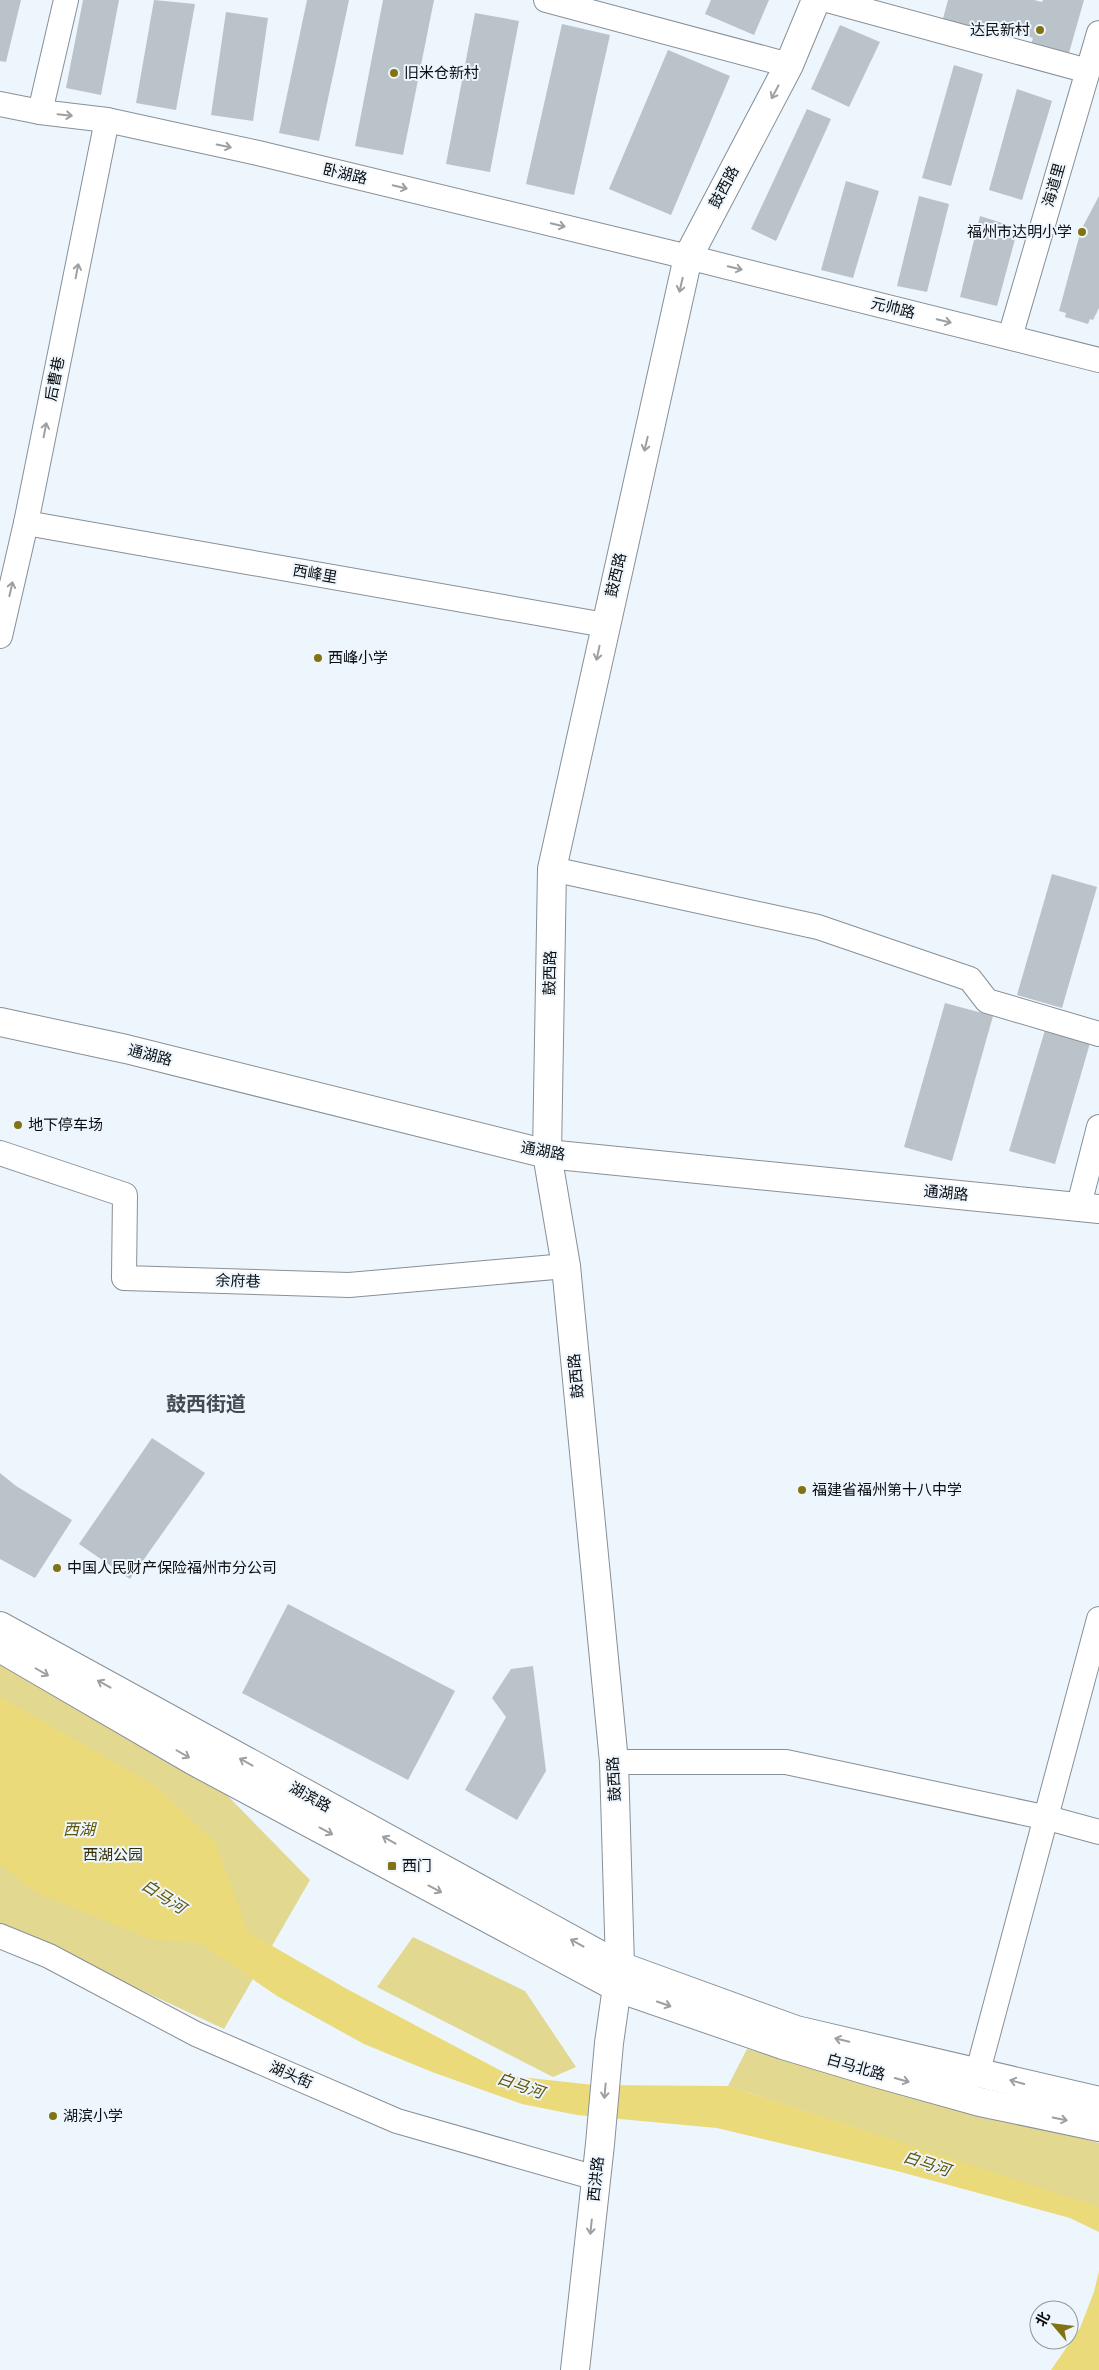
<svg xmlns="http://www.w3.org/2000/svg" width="1099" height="2370" font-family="'Roboto Condensed','Noto Sans SC',sans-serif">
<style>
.green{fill:#e3d890}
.water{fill:#eada79}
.building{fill:#bbc3ca}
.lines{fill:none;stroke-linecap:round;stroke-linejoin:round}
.minor-casing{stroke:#889097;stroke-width:26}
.tertiary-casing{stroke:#889097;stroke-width:30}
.secondary-casing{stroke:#889097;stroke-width:30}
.minor{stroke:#fff;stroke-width:24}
.tertiary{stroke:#fff;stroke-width:28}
.secondary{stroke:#fff;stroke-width:28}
.oneway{stroke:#9e9fa0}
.poi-dot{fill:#817314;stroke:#edf5fd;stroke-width:2}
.labels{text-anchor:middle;stroke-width:4;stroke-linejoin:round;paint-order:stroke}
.poi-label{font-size:15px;fill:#0c0f11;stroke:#edf5fd;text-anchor:start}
.street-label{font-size:15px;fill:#0c0f11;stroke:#edf5fd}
.park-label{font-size:15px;fill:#332c01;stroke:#edf5fd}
.water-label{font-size:16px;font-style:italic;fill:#605608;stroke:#edf5fd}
.district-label{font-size:20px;font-weight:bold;fill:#444b51;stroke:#edf5fd}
</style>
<rect width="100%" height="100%" fill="#edf5fd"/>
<g class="green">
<polygon points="0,1659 221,1789 310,1880 224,2029 0,1924"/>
<polygon points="413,1937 525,1991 576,2067 553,2077 377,1987"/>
<polygon points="747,2049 1099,2143 1099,2208 728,2086"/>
</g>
<g class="water">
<polygon points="0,1697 154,1785 215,1842 248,1932 347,1989 511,2076 594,2085 728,2086 1099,2207 1099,2232 1070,2218 897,2171 717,2128 577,2115 522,2104 432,2072 364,2044 277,1996 200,1943 151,1939 37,1893 0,1864"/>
<polygon points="1099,2271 1099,2370 1051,2370 1080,2328 1094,2292"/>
</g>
<g class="building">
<polygon points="0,0 21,0 6,62 0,61"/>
<polygon points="83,0 119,0 101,95 66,88"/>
<polygon points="154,0 195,4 176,110 136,103"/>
<polygon points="307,0 349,0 319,141 279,133"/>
<polygon points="383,0 434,0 403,155 355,146"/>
<polygon points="711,0 769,0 754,35 705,14"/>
<polygon points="948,0 1034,0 1042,2 1043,0 1084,0 1067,60 1029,50 1033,38 988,25 985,34 942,22"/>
<polygon points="226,12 268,18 253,121 211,115"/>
<polygon points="475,13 519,21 490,172 446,164"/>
<polygon points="562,24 610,35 574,195 526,184"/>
<polygon points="840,25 880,42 849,107 811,89"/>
<polygon points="668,50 730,76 671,215 609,189"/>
<polygon points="954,65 983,74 951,186 922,178"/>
<polygon points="1017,89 1052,101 1022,200 989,190"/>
<polygon points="807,109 831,119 776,241 751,229"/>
<polygon points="846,181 879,191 853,278 821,270"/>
<polygon points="919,196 949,204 927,292 897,286"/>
<polygon points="1099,196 1099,308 1093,320 1090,319 1088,324 1065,317 1066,313 1059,311 1081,230"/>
<polygon points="980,216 1018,228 997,306 960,297"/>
<polygon points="1052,874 1097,887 1062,1008 1017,995"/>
<polygon points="945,1003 993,1016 952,1161 904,1147"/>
<polygon points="1045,1030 1090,1043 1055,1164 1009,1151"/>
<polygon points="152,1438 205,1473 130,1579 79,1544"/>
<polygon points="0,1473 16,1486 72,1520 35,1578 0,1559"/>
<polygon points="288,1604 455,1691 408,1780 242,1693"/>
<polygon points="533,1666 546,1771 517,1820 465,1790 506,1717 492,1698 511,1669"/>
</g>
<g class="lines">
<defs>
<g id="minor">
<polyline points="546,0 789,65"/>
<polyline points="827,0 1088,71"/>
<polyline points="0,104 40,112 107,120 258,153 688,257 1099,360"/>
<polyline points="40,112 66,0"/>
<polyline points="1010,337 1099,33"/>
<polyline points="26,523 605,625"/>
<polyline points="0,636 26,523 107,120"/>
<polyline points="552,869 818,927 970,979 987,1001 1099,1034"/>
<polyline points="0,1153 125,1195 124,1278 349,1285 566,1266"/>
<polyline points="1079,1205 1099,1127"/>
<polyline points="614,1762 786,1762 1048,1818 1099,1832"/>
<polyline points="0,1936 49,1956 196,2034 397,2121 596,2178"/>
<polyline points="978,2071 1099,1619"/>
</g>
<g id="tertiary">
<polyline points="0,1022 126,1049 547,1154 1099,1209"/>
<polyline points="575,2370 600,2144 609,2043 620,1966 614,1762 566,1266 547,1154 552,869 688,257 789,65 816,0"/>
</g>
<g id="secondary">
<polyline points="0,1626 620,1966 796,2030 1099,2101"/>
<polyline points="0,1648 194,1761 618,1988 783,2045 876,2073 980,2102 1099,2127"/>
</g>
</defs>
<use href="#minor" class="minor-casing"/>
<use href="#tertiary" class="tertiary-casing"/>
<use href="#secondary" class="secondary-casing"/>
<use href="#minor" class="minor"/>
<use href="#tertiary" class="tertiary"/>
<use href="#secondary" class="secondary"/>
</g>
<defs><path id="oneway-shaft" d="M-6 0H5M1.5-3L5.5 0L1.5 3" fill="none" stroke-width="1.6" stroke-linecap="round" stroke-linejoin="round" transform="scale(1.25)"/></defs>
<g class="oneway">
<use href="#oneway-shaft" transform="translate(775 92) rotate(118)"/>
<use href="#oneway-shaft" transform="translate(65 115) rotate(6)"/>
<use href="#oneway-shaft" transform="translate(224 146) rotate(12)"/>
<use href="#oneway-shaft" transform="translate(400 187) rotate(13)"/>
<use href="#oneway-shaft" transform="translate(558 225) rotate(14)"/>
<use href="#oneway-shaft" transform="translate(735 268) rotate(14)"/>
<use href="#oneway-shaft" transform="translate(77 271) rotate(-79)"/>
<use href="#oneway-shaft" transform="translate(681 285) rotate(103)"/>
<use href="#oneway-shaft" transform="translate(944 321) rotate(14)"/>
<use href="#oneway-shaft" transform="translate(45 430) rotate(-79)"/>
<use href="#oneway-shaft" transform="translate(646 444) rotate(103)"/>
<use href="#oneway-shaft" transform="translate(11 589) rotate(-77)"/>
<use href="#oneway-shaft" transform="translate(598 653) rotate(102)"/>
<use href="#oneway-shaft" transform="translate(42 1672) rotate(30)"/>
<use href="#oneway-shaft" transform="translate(104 1684) rotate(-151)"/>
<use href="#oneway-shaft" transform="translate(183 1754) rotate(30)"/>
<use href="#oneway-shaft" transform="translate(246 1762) rotate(-151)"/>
<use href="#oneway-shaft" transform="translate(326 1831) rotate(28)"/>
<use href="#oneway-shaft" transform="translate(389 1840) rotate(-151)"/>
<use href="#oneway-shaft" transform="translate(435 1889) rotate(28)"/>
<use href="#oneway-shaft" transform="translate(577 1943) rotate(-151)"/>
<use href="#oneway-shaft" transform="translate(664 2004) rotate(19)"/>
<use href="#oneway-shaft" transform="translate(842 2040) rotate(-167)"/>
<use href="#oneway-shaft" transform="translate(902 2080) rotate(16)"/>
<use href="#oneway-shaft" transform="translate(1017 2082) rotate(-165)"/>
<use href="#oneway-shaft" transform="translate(605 2091) rotate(95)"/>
<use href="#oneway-shaft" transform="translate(1060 2119) rotate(12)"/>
<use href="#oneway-shaft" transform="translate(591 2227) rotate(96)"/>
</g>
<g class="poi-dot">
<circle cx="1040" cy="30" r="5"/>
<circle cx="394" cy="73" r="5"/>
<circle cx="1082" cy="232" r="5"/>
<circle cx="318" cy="658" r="5"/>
<circle cx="18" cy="1125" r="5"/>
<circle cx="802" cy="1490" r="5"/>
<circle cx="57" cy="1568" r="5"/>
<rect x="387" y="1861" width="10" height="10" rx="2.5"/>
<circle cx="53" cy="2116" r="5"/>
</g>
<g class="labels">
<g class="poi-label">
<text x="1030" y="35" text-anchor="end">达民新村</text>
<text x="404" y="78">旧米仓新村</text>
<text x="1072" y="237" text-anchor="end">福州市达明小学</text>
<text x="328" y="663">西峰小学</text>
<text x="28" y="1130">地下停车场</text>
<text x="812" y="1495">福建省福州第十八中学</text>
<text x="67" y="1573">中国人民财产保险福州市分公司</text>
<text x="402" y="1871">西门</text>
<text x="63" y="2121">湖滨小学</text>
</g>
<g class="street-label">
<text transform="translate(345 174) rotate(13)" y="5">卧湖路</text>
<text transform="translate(1054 185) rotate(-74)" y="5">海道里</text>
<text transform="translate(724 187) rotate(-62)" y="5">鼓西路</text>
<text transform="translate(893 308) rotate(14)" y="5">元帅路</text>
<text transform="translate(55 379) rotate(-79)" y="5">后曹巷</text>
<text transform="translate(315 574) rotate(10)" y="5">西峰里</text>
<text transform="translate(616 575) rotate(-77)" y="5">鼓西路</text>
<text transform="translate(550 973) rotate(-89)" y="5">鼓西路</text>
<text transform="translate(150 1055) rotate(14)" y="5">通湖路</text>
<text transform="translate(543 1151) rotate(10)" y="5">通湖路</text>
<text transform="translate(946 1193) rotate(5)" y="5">通湖路</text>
<text transform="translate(238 1281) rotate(2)" y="5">余府巷</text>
<text transform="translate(576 1376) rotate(-95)" y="5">鼓西路</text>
<text transform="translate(614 1779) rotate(-93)" y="5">鼓西路</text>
<text transform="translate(310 1797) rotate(29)" y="5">湖滨路</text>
<text transform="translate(856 2067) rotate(16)" y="5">白马北路</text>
<text transform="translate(291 2075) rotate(23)" y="5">湖头街</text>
<text transform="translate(596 2179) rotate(-84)" y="5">西洪路</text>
</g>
<g class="park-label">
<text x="113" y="1860">西湖公园</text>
</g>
<g class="water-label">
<text x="79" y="1835">西湖</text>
<text transform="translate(164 1896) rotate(33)" y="6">白马河</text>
<text transform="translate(521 2085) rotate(19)" y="6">白马河</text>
<text transform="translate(927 2163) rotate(18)" y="6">白马河</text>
</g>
<g class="district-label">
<text x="206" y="1411">鼓西街道</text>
</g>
</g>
<g transform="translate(1054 2325) rotate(298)"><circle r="24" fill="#edf5fd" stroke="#93999f"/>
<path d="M0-4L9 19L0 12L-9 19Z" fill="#817314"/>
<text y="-8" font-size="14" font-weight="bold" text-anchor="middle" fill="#0c0f11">北</text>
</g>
</svg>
